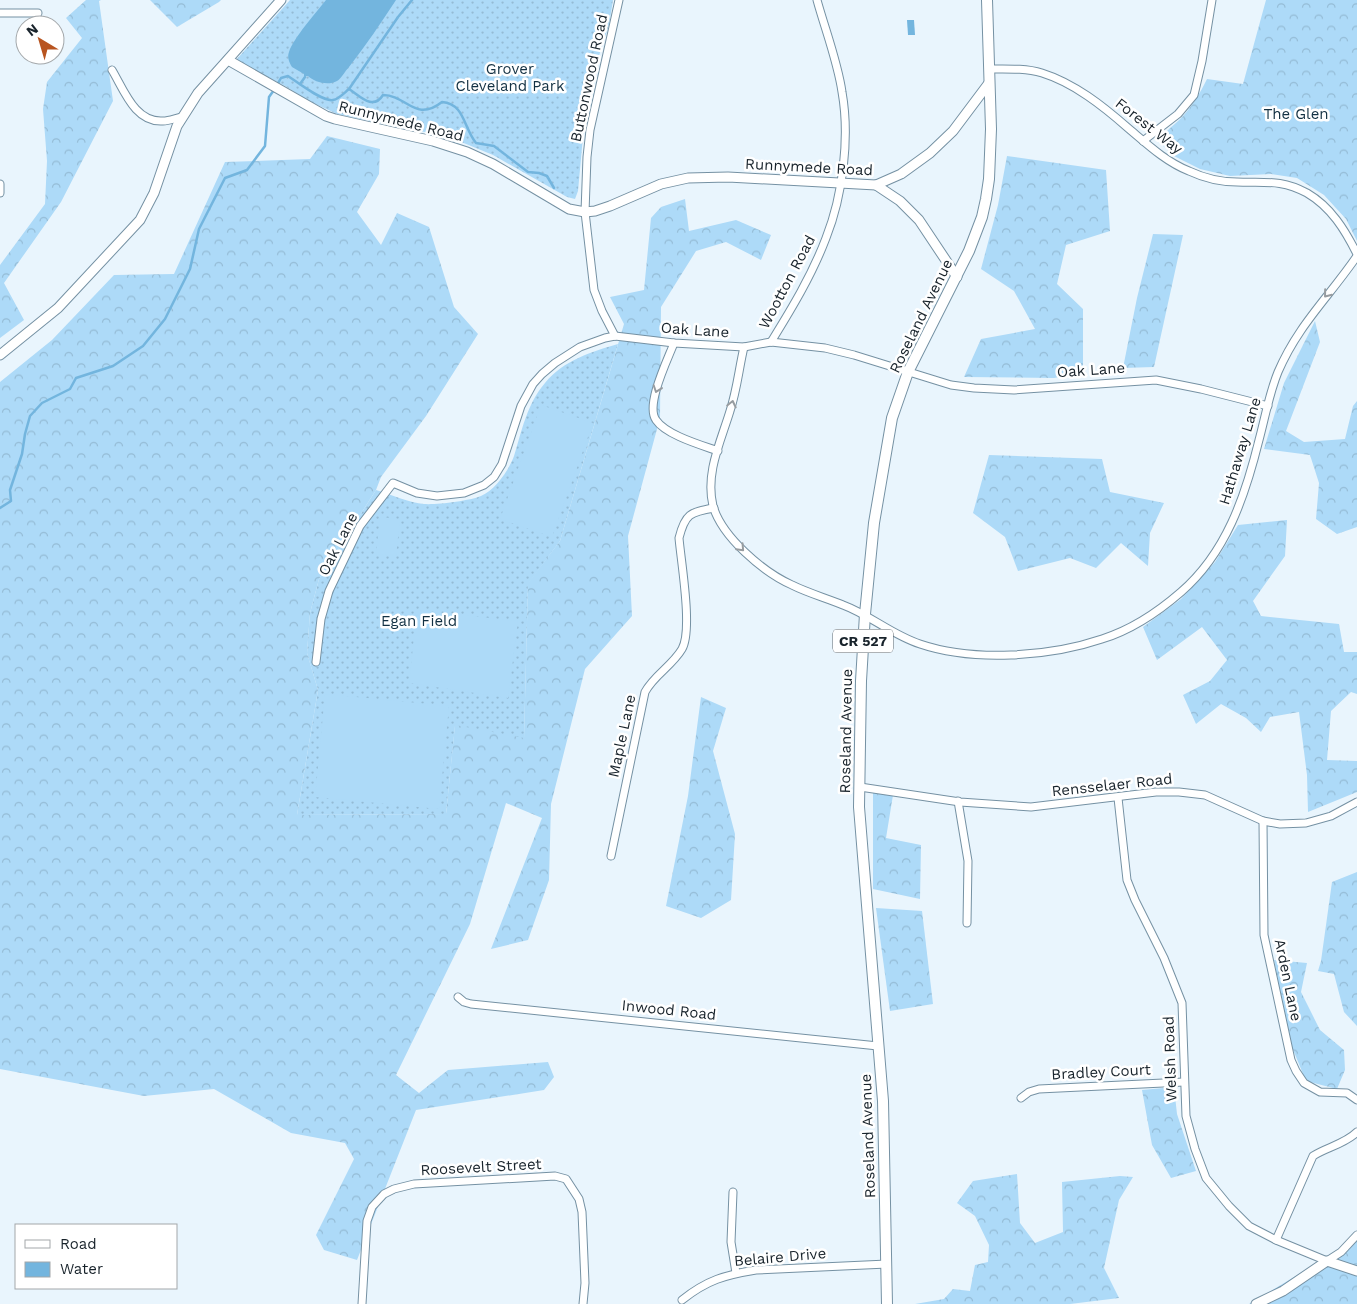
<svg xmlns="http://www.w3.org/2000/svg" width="1357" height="1304" font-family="'Work Sans',sans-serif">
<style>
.grass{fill:url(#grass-dots)}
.forest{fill:url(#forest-crowns)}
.garden{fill:#addaf8}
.water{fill:#73b5de}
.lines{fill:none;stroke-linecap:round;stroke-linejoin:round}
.stream{stroke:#73b5de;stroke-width:2.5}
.minor-casing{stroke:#7591a3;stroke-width:9}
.tertiary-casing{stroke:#7591a3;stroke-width:11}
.primary-casing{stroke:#7591a3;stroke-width:12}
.minor{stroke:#fff;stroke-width:7}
.tertiary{stroke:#fff;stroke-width:9}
.primary{stroke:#fff;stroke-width:10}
.oneway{stroke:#979ca0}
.labels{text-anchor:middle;stroke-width:5;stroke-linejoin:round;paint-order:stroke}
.shield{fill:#fff;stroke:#5d656b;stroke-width:1}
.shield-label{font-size:14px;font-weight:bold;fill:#18232b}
.park-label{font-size:15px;fill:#133143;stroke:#fff}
.street-label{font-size:15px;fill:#18232b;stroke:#fff}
</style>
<defs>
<pattern id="grass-dots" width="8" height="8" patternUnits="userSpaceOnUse" patternTransform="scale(1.25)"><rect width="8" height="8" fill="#addaf8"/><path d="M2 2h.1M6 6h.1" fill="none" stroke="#94bbd5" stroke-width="1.8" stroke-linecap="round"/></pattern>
<pattern id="forest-crowns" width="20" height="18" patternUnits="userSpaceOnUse" patternTransform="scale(1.25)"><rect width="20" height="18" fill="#addaf8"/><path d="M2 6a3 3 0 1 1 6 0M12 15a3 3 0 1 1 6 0" fill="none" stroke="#94bbd5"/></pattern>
</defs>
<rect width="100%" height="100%" fill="#e9f5fd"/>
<g class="grass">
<polygon points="290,0 613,0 609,25 587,93 578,191 575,199 567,197 493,155 449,137 337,114 309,101 285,86 236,60"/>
<path d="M618 344 560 541 528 584 524 739 455 726 446 814 297 815 318 690 307 653 310 613 319 579 376 490C390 494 410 503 424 504 436 505 469 501 481 496 495 490 509 470 514 456 522 430 527 404 545 383 564 360 591 352 618 344Z"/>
</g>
<g class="forest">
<polygon points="86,0 101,0 99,1 113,101 61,202 4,283 24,320 0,338 0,265 45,204 47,161 43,109 47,82 82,38 66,18"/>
<polygon points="150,0 221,0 219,2 177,27"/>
<path d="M1266 0H1357V241L1346 219 1324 195 1297 178 1271 174 1230 176 1200 169 1174 156 1160 143C1165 129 1173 127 1183 116 1193 105 1200 93 1207 79L1243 84Z"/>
<polygon points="327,136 380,149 379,174 357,212 381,245 397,213 429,227 454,307 478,334 426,416 381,477 376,490 319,579 310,613 307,653 318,690 297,815 446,814 455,725 524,738 528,583 560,541 624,324 610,297 644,290 651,218 661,207 685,199 689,231 736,220 771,235 761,260 726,242 696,251 661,307 660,418 628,536 632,616 585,669 551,804 549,880 528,940 491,949 542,818 506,803 470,924 396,1075 419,1093 448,1070 548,1062 554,1077 544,1090 416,1110 357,1260 324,1250 316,1235 354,1159 345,1143 291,1133 214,1089 144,1096 0,1069 0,382 52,340 114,275 174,274 225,162 310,159"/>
<polygon points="1007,156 1106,170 1110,231 1066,245 1057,284 1083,309 1083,373 1054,378 964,377 981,339 1035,329 1014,291 981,269 998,205"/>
<polygon points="1153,234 1183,235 1154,367 1123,368 1137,298"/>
<polygon points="1315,321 1320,342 1286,431 1304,442 1345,439 1353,406 1357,401 1357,527 1337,534 1316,519 1319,483 1310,455 1264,449 1284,383"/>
<polygon points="989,455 1102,459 1110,492 1164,503 1150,533 1148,566 1121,543 1096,568 1070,558 1018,571 1005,537 973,513"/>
<polygon points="1287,520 1285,556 1253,601 1261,616 1339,624 1344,652 1357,652 1357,694 1351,692 1331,711 1327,760 1357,761 1357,792 1308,812 1307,775 1299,712 1270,717 1261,732 1246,718 1221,704 1196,724 1183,695 1210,681 1227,660 1202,627 1157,660 1143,627 1181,599 1215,562 1238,525"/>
<polygon points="701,697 726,708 713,751 735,834 731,900 701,918 666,906 688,796"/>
<polygon points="873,792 893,795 886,838 921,845 920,899 873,889"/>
<polygon points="1357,872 1357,1026 1344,1012 1334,974 1318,971 1321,961 1332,882"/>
<polygon points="876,908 922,911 933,1004 890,1011"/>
<polygon points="1274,960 1307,963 1301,992 1320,1030 1344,1050 1345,1070 1337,1089 1306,1081 1289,1040"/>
<polygon points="1174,1087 1177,1114 1196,1171 1171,1178 1152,1145 1142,1090"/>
<polygon points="1017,1174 1020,1223 1035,1243 1063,1232 1062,1182 1120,1176 1133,1177 1119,1200 1104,1268 1119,1298 1070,1304 915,1304 944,1299 953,1289 970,1291 975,1265 988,1262 989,1245 975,1216 957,1203 973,1181"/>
<polygon points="1357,1232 1357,1304 1249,1304 1349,1244"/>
</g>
<g class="garden">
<polygon points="541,405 593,423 552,537 500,519"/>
<polygon points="380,517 400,519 396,556 376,554"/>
<polygon points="417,610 518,621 508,698 409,683"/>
<polygon points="325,694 449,706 439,809 315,797"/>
</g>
<g class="water">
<path d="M326 0H396C381 23 366 45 349 67 345 71 341 79 337 81 328 86 314 82 308 76H304V74L292 67C289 62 287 57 289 52 294 37 316 13 326 0Z"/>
<polygon points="907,20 914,20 915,35 908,35"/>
</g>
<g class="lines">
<g class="stream">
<polyline points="300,84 305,77"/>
<path d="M277 85 281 78 288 76C297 82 323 102 333 100 339 99 344 93 349 89L398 17 412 0"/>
<path d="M349 89C360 96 373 111 383 95 407 95 415 123 442 102 465 104 463 127 476 143L494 146 528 172 539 173 547 176 554 188"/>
<polyline points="0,508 11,501 10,490 22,454 25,434 30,416 42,403 70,389 76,378 113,366 143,346 165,319 190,269 199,229 225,178 247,170 265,146 269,97 274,90"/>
</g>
<defs>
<g id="minor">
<polyline points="0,13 38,13"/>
<path d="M989 69C1007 69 1025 68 1042 73 1074 83 1103 106 1128 128 1147 144 1166 162 1189 171 1204 178 1221 182 1237 182 1265 183 1281 179 1307 193 1331 207 1345 230 1357 254"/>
<path d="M112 70C124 90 135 123 163 121 169 121 176 118 182 117"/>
<polyline points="1143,141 1178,114 1194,95 1202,61 1212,0"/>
<polyline points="0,184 0,193"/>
<polyline points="615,336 602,311 594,290 585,212 587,157 590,130 619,0"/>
<path d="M771 342C792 308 812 275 826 238 843 195 850 137 842 92 838 63 825 29 817 0"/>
<path d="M674 343C668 359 645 405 656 420 666 435 701 445 718 451"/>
<path d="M744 347C739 368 737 390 730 411 721 441 705 473 713 506 722 537 763 572 792 585 808 593 826 598 843 605 870 615 892 635 920 644 973 662 1049 657 1102 639 1131 630 1158 612 1181 592 1226 553 1245 497 1259 440 1265 418 1269 394 1278 372 1298 325 1329 297 1357 256"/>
<polyline points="316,662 321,619 329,591 360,526 393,483 417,493 437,496 464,493 484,485 494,477 502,464 521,406 533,384 542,374 555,363 580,347 605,338 615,336 674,343 744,347 771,342 825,348 854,355 951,385 974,388 1014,390 1156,380 1201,389 1268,406"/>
<polyline points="860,787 960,802 1031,807 1156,792 1179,792 1205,795 1263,821 1280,824 1306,823 1331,816 1357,802"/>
<polyline points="1118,798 1127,880 1135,900 1164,958 1182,1003 1186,1116 1195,1149 1206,1178 1229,1206 1249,1226 1276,1240 1327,1261 1341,1252 1357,1235"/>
<polyline points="958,801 968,861 967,923"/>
<polyline points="1263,821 1264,935 1291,1060 1296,1071 1304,1083 1320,1092 1347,1093 1357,1100"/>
<path d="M611 856 645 692C654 675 672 666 682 649 693 630 681 562 679 538 685 514 690 512 714 508"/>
<polyline points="458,997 464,1002 471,1004 878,1046"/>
<polyline points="1021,1098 1029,1092 1039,1089 1184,1082"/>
<polyline points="733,1192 731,1242 736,1273"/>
<path d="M1276 1240 1313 1156C1327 1147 1345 1144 1357 1132"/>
<path d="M682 1300C707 1280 725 1275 756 1270L887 1264"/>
<polyline points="362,1304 367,1221 372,1207 384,1194 394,1189 414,1184 555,1176 566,1179 579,1199 582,1212 585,1283 583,1304"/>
</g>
<g id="tertiary">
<polyline points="228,60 326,116 335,119 433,141 467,152 493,164 569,209 585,212 595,211 610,206 661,184 688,178 728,177 876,185 901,174 930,153 953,131 989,83"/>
<polyline points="876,185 900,201 919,220 957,277"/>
<polyline points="0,355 58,308 140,220 154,193 177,126 198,93 281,0"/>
<polyline points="1256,1304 1283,1291 1327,1261 1357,1271"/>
</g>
<polyline id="primary" points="887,1304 883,1101 859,807 861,681 865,614 874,523 892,418 908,372 969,251 982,217 986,199 989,179 991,129 987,0"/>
</defs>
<use href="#minor" class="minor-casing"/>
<use href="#tertiary" class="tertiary-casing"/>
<use href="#primary" class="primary-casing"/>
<use href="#minor" class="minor"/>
<use href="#tertiary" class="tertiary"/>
<use href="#primary" class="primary"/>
</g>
<defs><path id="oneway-chevron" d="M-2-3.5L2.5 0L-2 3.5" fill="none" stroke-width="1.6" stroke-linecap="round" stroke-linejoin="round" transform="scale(1.25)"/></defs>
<g class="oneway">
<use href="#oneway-chevron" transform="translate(1327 294) rotate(129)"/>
<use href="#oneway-chevron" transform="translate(657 389) rotate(109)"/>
<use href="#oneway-chevron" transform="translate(732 404) rotate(-77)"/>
<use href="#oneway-chevron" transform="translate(741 548) rotate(47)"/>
</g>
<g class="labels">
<rect class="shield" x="833" y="629.5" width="60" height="23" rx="4"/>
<g class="shield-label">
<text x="863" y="646">CR 527</text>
</g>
<g class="park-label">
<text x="510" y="74">Grover<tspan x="510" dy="17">Cleveland Park</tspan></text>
<text x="1296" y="119">The Glen</text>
<text x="419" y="626">Egan Field</text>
</g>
<g class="street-label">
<text transform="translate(589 78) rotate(-78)" y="5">Buttonwood Road</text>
<text transform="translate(401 121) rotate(14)" y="5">Runnymede Road</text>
<text transform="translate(1149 126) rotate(38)" y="5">Forest Way</text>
<text transform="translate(809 167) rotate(3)" y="5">Runnymede Road</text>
<text transform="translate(787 282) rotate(-62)" y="5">Wootton Road</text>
<text transform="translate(921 316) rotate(-64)" y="5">Roseland Avenue</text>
<text transform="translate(695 330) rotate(4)" y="5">Oak Lane</text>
<text transform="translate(1091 370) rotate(-4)" y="5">Oak Lane</text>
<text transform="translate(1240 451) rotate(-73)" y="5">Hathaway Lane</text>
<text transform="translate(338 544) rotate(-63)" y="5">Oak Lane</text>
<text transform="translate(846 731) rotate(-89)" y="5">Roseland Avenue</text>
<text transform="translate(622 736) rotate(-78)" y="5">Maple Lane</text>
<text transform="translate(1112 785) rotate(-6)" y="5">Rensselaer Road</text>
<text transform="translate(1288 980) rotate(78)" y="5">Arden Lane</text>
<text transform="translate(669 1010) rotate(6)" y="5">Inwood Road</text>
<text transform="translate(1170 1059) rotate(-92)" y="5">Welsh Road</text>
<text transform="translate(1101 1072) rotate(-3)" y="5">Bradley Court</text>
<text transform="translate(868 1136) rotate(-92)" y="5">Roseland Avenue</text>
<text transform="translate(481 1167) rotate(-3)" y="5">Roosevelt Street</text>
<text transform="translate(780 1257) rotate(-5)" y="5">Belaire Drive</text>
</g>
</g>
<rect x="15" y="1224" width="162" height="65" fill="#ffffff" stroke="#a3a7aa"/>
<rect x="25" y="1240" width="25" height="8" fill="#ffffff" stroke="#a3a7aa"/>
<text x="60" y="1249" font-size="15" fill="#18232b">Road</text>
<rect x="25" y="1262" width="25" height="15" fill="#73b5de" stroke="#a3a7aa"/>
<text x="60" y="1274" font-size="15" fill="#18232b">Water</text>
<g transform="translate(40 40) rotate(322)"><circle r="24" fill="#ffffff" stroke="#a3a7aa"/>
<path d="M0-4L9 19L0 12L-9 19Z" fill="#b85420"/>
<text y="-8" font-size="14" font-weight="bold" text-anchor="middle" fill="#18232b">N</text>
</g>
</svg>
